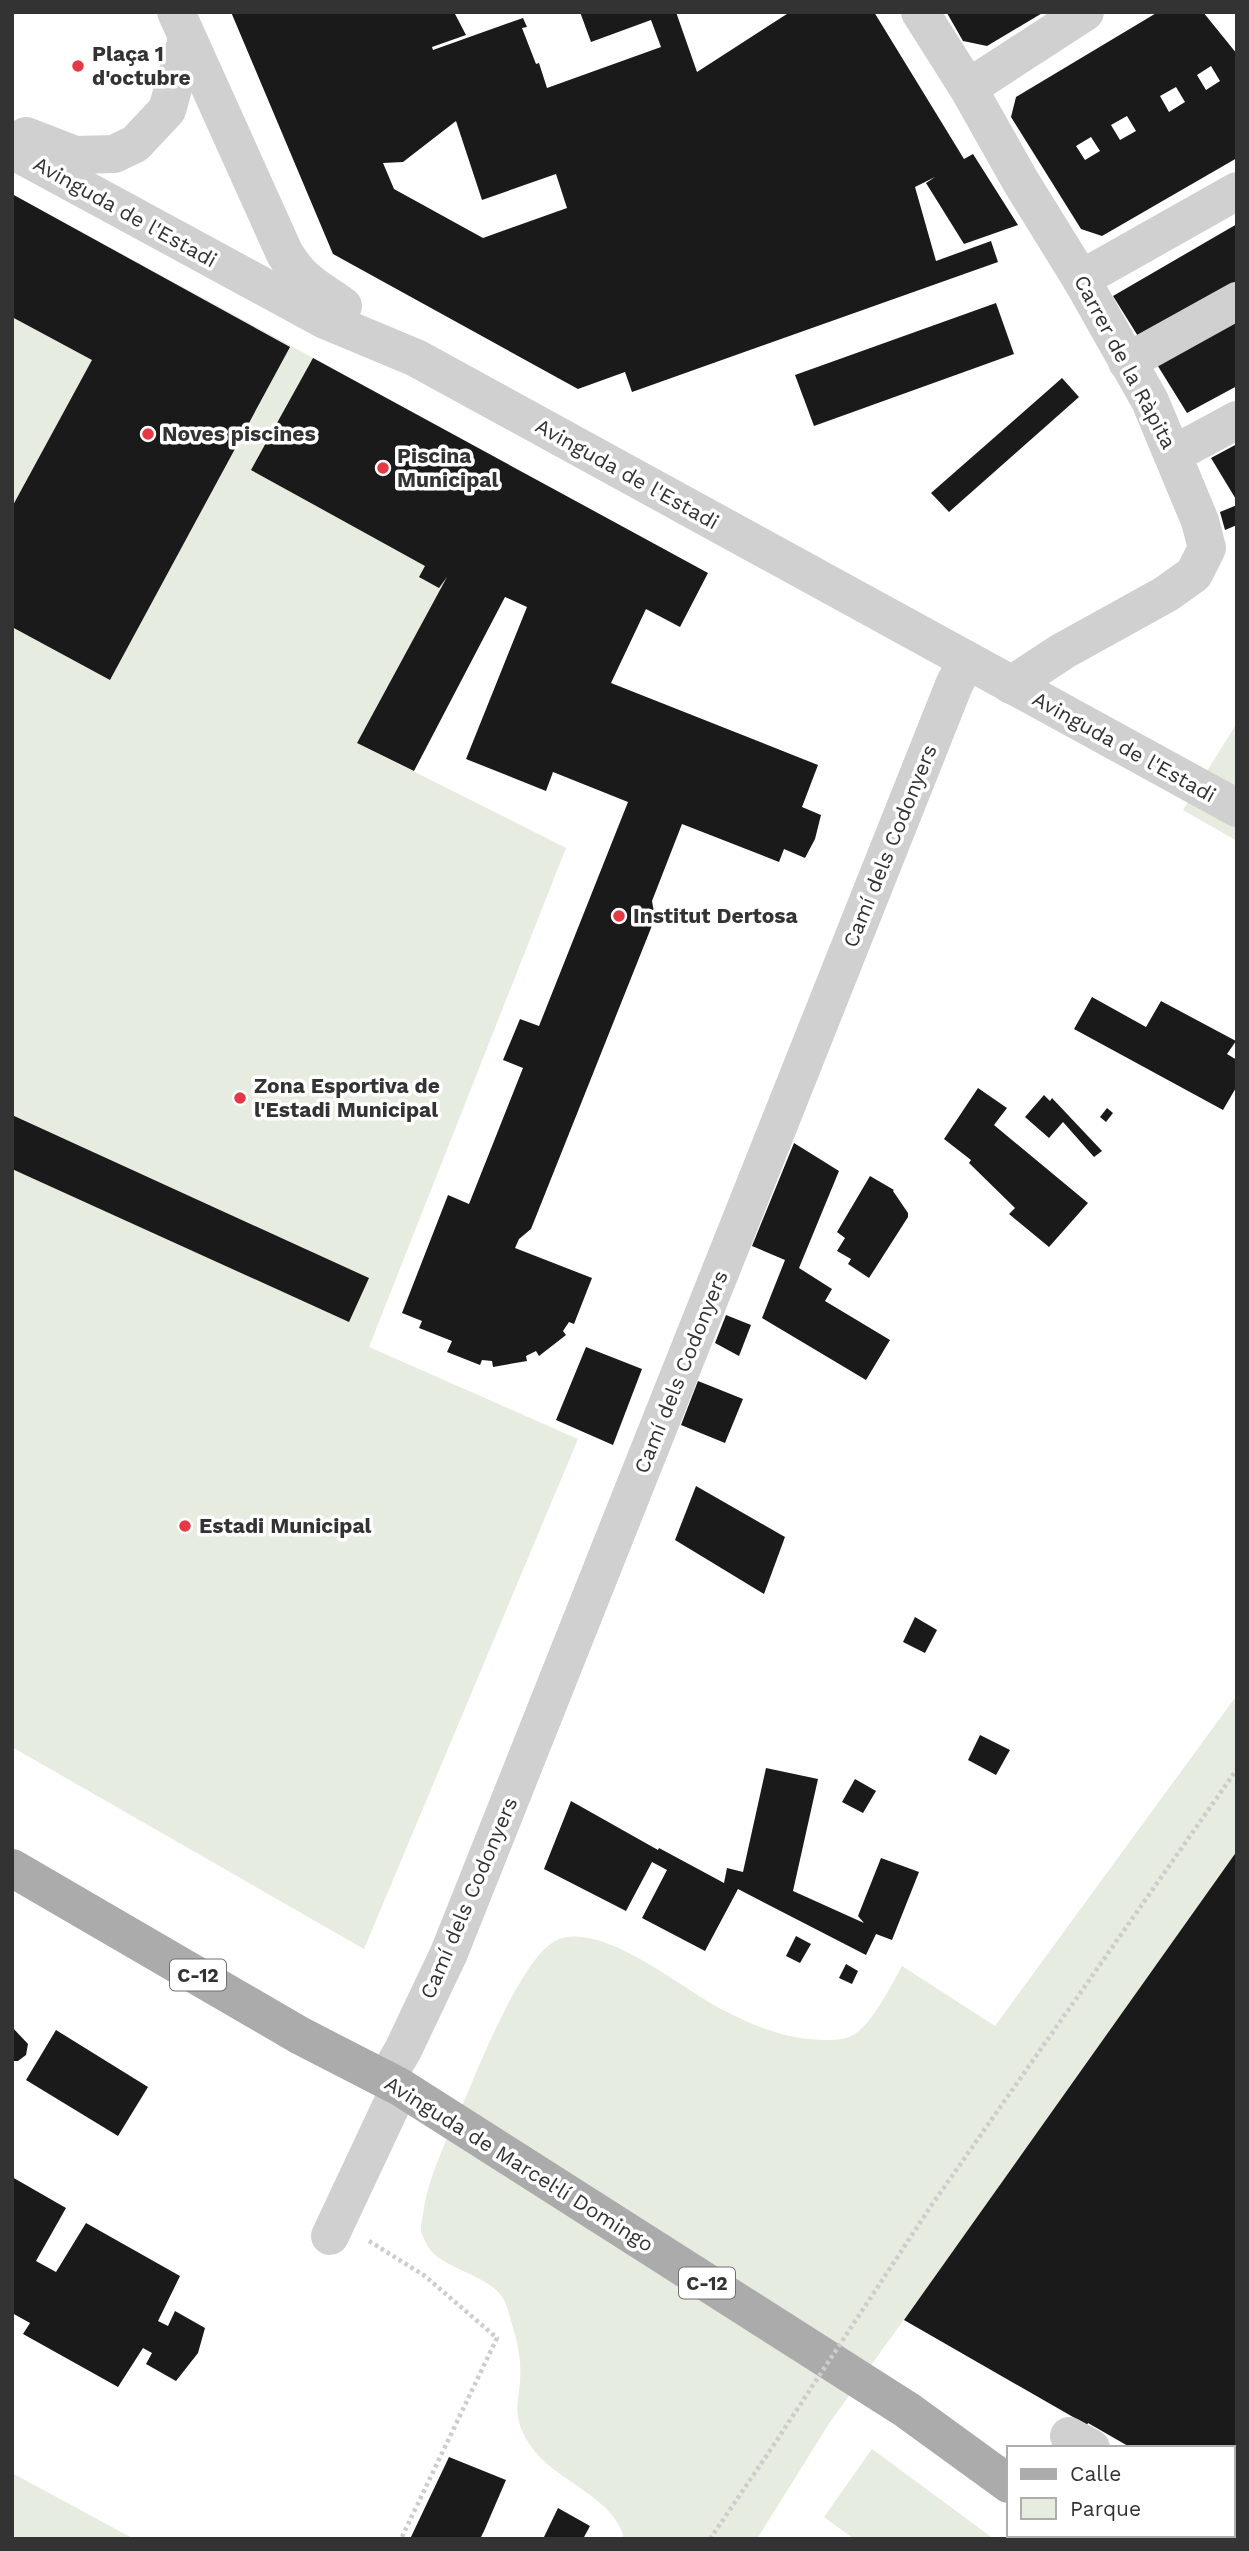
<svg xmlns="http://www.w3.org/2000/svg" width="1249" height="2551" font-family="'Work Sans',sans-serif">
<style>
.green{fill:#e6ecdf}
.building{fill:#1a1a1a;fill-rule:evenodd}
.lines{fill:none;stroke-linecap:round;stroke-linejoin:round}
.path{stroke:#cdcdcd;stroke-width:4.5;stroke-dasharray:3.5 3.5;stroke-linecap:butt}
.minor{stroke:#d0d0d0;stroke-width:38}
.major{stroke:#ababab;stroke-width:38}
.path-bridge{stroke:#cdcdcd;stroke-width:4.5;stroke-dasharray:3.5 3.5;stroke-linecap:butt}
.poi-dot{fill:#e63946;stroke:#fff;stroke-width:2.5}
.labels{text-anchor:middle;stroke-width:7;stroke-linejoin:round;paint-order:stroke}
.shield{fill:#fff;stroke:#707070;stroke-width:2}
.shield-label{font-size:19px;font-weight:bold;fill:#333}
.poi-label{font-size:21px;font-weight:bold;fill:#333;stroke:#fff;text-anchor:start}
.street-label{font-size:21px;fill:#333;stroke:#fff}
</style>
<rect width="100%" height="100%" fill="#fff"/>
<g class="green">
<polygon points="12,194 508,464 357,743 566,848 369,1347 578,1439 364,1949 12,1747"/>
<polygon points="1237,723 1237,841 1183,810"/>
<path d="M1237 1695V1858L830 2422 757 2539H624C616 2498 556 2481 533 2449 506 2412 523 2401 520 2363 519 2343 512 2326 507 2307 502 2290 486 2282 470 2274 457 2268 442 2262 431 2251 428 2247 422 2236 421 2231 420 2226 423 2219 423 2214 429 2171 451 2132 468 2092 482 2058 524 1957 555 1941 600 1918 684 1991 723 2010 753 2025 775 2035 808 2039 822 2040 840 2042 853 2035 870 2027 893 1983 902 1966L995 2026Z"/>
<polygon points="872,2449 994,2539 854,2539 824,2517"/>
<polygon points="12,2473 134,2539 12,2539"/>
</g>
<g class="building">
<path d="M231 12H454L466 35 432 47 433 50 523 18 527 27 522 28 536 64 539 63 547 88 661 47 651 20 591 42 580 12H676L697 72 790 12H874L964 159 973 154 1018 225 964 244 926 183 935 177 915 187 936 261 991 241 998 262 632 392 625 372 578 389 333 254ZM456 121 482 200 556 174 567 208 483 238 394 189 383 163 403 162Z"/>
<polygon points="948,12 1044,12 987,46 963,41 947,13"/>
<path d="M1158 12H1203L1237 54V158L1102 236 1081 229 1011 117 1016 97ZM1211 66 1220 81 1206 90 1197 75ZM1176 87 1185 102 1169 112 1160 96ZM1127 116 1136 131 1120 140 1111 125ZM1091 137 1100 151 1085 160 1076 146Z"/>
<polygon points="12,194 290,347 110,680 12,627 12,507 92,360 12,317"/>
<polygon points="1237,224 1237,286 1141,341 1113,296"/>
<polygon points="996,303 1014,354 814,426 795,375"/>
<polygon points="1237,318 1237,386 1187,413 1156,363"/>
<polygon points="313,358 708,573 680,627 646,609 611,683 818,765 802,807 821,815 815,839 805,858 784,849 779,862 682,824 652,901 655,918 531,1229 519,1239 515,1248 592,1278 574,1324 569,1322 563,1331 566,1335 539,1356 536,1351 526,1356 527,1361 493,1367 492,1361 482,1360 480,1365 447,1352 452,1341 419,1328 422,1321 402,1313 448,1195 469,1204 523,1068 503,1060 520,1019 539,1026 628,802 553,772 546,791 466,759 527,607 505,597 414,771 357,743 447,577 439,588 419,577 425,566 251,470"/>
<polygon points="1062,378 1079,397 949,512 931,493"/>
<polygon points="1237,444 1237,501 1211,458"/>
<polygon points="1237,505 1237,525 1225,530 1220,512"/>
<polygon points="1092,997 1146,1027 1161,1001 1236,1041 1227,1054 1237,1060 1237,1086 1223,1110 1074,1029"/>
<polygon points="978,1088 1007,1108 994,1125 1088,1203 1049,1247 1009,1214 1015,1208 969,1163 971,1160 944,1139"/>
<polygon points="1044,1095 1050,1101 1052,1098 1102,1151 1094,1157 1063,1122 1049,1138 1025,1117"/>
<polygon points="1107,1108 1113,1113 1106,1122 1100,1117"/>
<polygon points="12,1115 369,1278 349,1322 12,1169"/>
<polygon points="794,1143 839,1171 799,1268 832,1289 825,1301 890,1340 866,1380 762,1318 785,1260 752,1246"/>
<polygon points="870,1176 894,1190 893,1191 908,1213 908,1217 869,1278 848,1264 851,1259 837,1251 845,1238 837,1232"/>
<polygon points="726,1315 751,1325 739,1356 715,1343"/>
<polygon points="586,1347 642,1369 613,1445 556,1420"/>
<polygon points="698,1381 743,1399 725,1443 681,1425"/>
<polygon points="696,1486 785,1537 764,1594 675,1540"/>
<polygon points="915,1617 937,1630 925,1653 903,1642"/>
<polygon points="980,1735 1010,1750 996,1775 968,1760"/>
<polygon points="766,1768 818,1779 793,1891 864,1923 858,1916 881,1858 919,1872 892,1940 876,1934 866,1955 738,1889 705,1951 642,1918 667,1870 652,1862 626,1911 544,1869 571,1801 658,1850 659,1848 724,1883 727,1868 743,1872"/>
<polygon points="855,1779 876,1791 863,1813 842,1802"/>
<polygon points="1237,1851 1237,2512 1233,2510 1233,2448 1127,2448 1128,2446 1088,2423 1087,2425 904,2320"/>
<polygon points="796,1936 811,1944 800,1963 786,1956"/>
<polygon points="846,1964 858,1971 852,1984 839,1978"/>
<polygon points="12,2027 28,2044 26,2055 18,2061 12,2061"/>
<polygon points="56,2030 148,2087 118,2136 26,2080"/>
<polygon points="12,2177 66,2208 36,2261 56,2272 86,2223 180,2276 158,2321 168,2326 175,2311 205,2328 198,2353 176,2381 146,2364 152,2353 143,2348 118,2387 23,2334 30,2323 12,2313"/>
<polygon points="449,2457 506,2480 484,2531 480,2539 410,2539"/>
<polygon points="558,2508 590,2526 583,2539 543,2539"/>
</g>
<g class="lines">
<g class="path">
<polyline points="931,2206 1237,1769"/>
<polyline points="369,2241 425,2276 497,2338 401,2539"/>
<polyline points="710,2539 773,2446"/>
</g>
<g class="minor">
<path d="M176 12 285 254C304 284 317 287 343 306"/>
<polyline points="920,12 968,88 1021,182 1081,279 1150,401 1200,521 1207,548 1194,574 1166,594 1063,651 1011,685"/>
<polyline points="968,88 1085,12"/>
<polyline points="26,136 75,155 114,154 135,144 167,110 187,39"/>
<polyline points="12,150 325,320 416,358 1237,808"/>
<polyline points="1081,279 1237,191"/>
<polyline points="1127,362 1237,301"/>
<polyline points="1174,454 1237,420"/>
<polyline points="386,2079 403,2050 449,1953 954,685 966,661"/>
<polyline points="330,2236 400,2087"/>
<polyline points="1069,2436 1091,2448"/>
<polyline points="1233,2527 1237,2530"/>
</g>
<g class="major">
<polyline points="12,1868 299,2035 400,2087 907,2410 1009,2484"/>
<polyline points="1079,2535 1084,2539"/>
</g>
<polyline class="path-bridge" points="773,2446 931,2206"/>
</g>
<g class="poi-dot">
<circle cx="78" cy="66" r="7"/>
<circle cx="148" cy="434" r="7"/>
<circle cx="383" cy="468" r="7"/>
<circle cx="619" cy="916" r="7"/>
<circle cx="240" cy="1098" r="7"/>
<circle cx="185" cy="1526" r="7"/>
</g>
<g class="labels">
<g class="shield">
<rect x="170" y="1959.5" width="56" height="31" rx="5"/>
<rect x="679" y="2267.5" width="56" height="31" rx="5"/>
</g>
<g class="shield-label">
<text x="198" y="1982">C-12</text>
<text x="707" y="2290">C-12</text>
</g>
<g class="poi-label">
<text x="92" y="61">Plaça 1<tspan x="92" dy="24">d'octubre</tspan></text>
<text x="162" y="441">Noves piscines</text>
<text x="397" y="463">Piscina<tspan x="397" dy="24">Municipal</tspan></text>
<text x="633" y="923">Institut Dertosa</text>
<text x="254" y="1093">Zona Esportiva de<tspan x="254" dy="24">l'Estadi Municipal</tspan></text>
<text x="199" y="1533">Estadi Municipal</text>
</g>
<g class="street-label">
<text transform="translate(125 212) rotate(29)" y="7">Avinguda de l'Estadi</text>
<text transform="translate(1125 362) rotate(62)" y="7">Carrer de la Ràpita</text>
<text transform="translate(627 474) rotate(29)" y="7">Avinguda de l'Estadi</text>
<text transform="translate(1124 747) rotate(29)" y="7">Avinguda de l'Estadi</text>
<text transform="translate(890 846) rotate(-68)" y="7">Camí dels Codonyers</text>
<text transform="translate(681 1372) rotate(-68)" y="7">Camí dels Codonyers</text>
<text transform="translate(469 1898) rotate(-67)" y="7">Camí dels Codonyers</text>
<text transform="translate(519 2164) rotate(32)" y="7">Avinguda de Marcel·lí Domingo</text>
</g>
</g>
<rect width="1249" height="2551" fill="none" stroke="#333333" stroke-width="28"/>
<rect x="1007" y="2446" width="228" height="91" fill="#ffffff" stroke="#adadad" stroke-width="2"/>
<rect x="1021" y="2469" width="35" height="10" fill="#ababab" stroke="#adadad" stroke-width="2"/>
<text x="1070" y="2481" font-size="21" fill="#333333">Calle</text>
<rect x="1021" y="2498" width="35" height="21" fill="#e6ecdf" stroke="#adadad" stroke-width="2"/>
<text x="1070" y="2516" font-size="21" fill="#333333">Parque</text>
</svg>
